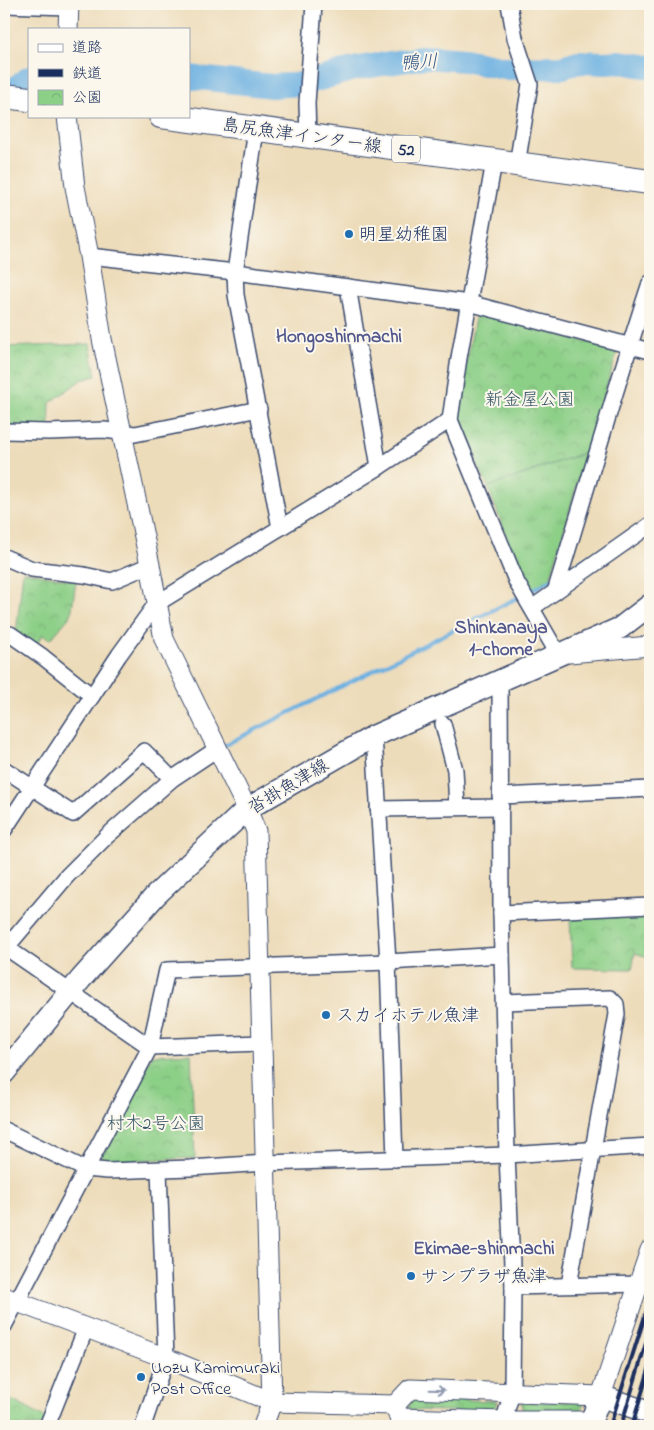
<svg xmlns="http://www.w3.org/2000/svg" width="654" height="1430" font-family="'Indie Flower','Klee One',sans-serif">
<style>
.grass{fill:url(#grass-tufts);stroke:#547f72}
.park{fill:url(#park-crowns);stroke:#547f72}
.lines{fill:none;stroke-linecap:round;stroke-linejoin:round}
.stream{stroke:#6cb0e1;stroke-width:4}
.river{stroke:#6cb0e1;stroke-width:24}
.minor-casing{stroke:#3a496c;stroke-width:18}
.tertiary-casing{stroke:#3a496c;stroke-width:21}
.secondary-casing{stroke:#3a496c;stroke-width:24}
.primary-casing{stroke:#3a496c;stroke-width:26}
.minor{stroke:#fff;stroke-width:15}
.tertiary{stroke:#fff;stroke-width:19}
.secondary{stroke:#fff;stroke-width:21}
.primary{stroke:#fff;stroke-width:24}
.rail{stroke:#1b2f5e;stroke-width:4}
.oneway{stroke:#8d97ae}
.poi-dot{fill:#1f6fb2;stroke:#fbf7ec;stroke-width:2}
.labels{text-anchor:middle;stroke-width:4;stroke-linejoin:round;paint-order:stroke}
.shield{fill:#fbf7ec;stroke:#5e6b89;stroke-width:1}
.shield-label{font-size:16px;font-weight:bold;fill:#1b2f5e}
.street-label{font-size:18px;fill:#1b2f5e;stroke:#fbf7ec}
.poi-label{font-size:18px;fill:#1b2f5e;stroke:#fbf7ec;text-anchor:start}
.park-label{font-size:18px;fill:#375768;stroke:#fbf7ec}
.water-label{font-size:19px;font-style:italic;fill:#335685;stroke:#fbf7ec}
.neighbourhood-label{font-size:19px;font-weight:bold;fill:#51578c;stroke:#fbf7ec}
</style>
<defs>
<pattern id="grass-tufts" width="24" height="20" patternUnits="userSpaceOnUse" patternTransform="scale(1.25)"><rect width="24" height="20" fill="#8ccf87"/><path d="M3 7l-1-3M5 7V3M7 7l1-3M15 17l-1-3M17 17v-4M19 17l1-3" fill="none" stroke="#78b277"/></pattern>
<pattern id="park-crowns" width="20" height="18" patternUnits="userSpaceOnUse" patternTransform="scale(1.25)"><rect width="20" height="18" fill="#8ccf87"/><path d="M2 6a3 3 0 1 1 6 0M12 15a3 3 0 1 1 6 0" fill="none" stroke="#78b277"/></pattern>
</defs>
<rect width="100%" height="100%" fill="#fbf7ec"/>
<filter id="ink" filterUnits="userSpaceOnUse"><feTurbulence type="fractalNoise" baseFrequency=".02" numOctaves="2"/><feDisplacementMap in="SourceGraphic" scale="10" xChannelSelector="R" yChannelSelector="G"/><feConvolveMatrix kernelMatrix="1 2 1 2 8 2 1 2 1" color-interpolation-filters="sRGB"/></filter>
<filter id="wash" filterUnits="userSpaceOnUse"><feTurbulence type="fractalNoise" baseFrequency=".0096" numOctaves="4" result="noise"/><feDisplacementMap in="SourceGraphic" scale="20" xChannelSelector="R" yChannelSelector="G"/><feGaussianBlur stdDeviation="1.12" result="paint"/><feColorMatrix in="noise" values="0 0 0 0 0 0 0 0 0 0 0 0 0 0 0 0 0 1.4 0 .05"/><feComposite in="paint" operator="in"/></filter>
<g filter="url(#wash)">
<rect width="100%" height="100%" fill="#eddcba"/>
<g class="grass">
<polygon points="586,452 550,580 532,589 523,581 488,487"/>
<polygon points="411,1398 497,1401 493,1412 409,1410"/>
<polygon points="584,1401 581,1413 523,1412 522,1402"/>
</g>
<g class="park">
<polygon points="476,313 618,350 586,452 488,487 456,416"/>
<polygon points="90,344 96,376 81,380 50,403 49,432 4,431 4,347"/>
<polygon points="23,571 76,581 71,615 51,639 42,635 32,653 15,643"/>
<polygon points="650,913 650,958 635,953 632,969 572,968 570,916"/>
<polygon points="191,1053 195,1158 106,1161 99,1152 152,1055"/>
<polygon points="4,1396 49,1420 47,1426 4,1426"/>
</g>
<g class="lines">
<g class="stream">
<polyline points="566,570 610,545"/>
<polyline points="527,593 554,578"/>
<polyline points="221,747 521,596"/>
</g>
<g class="river">
<polyline points="189,77 272,86 303,84 353,69 426,57 464,60 504,68 563,67 578,62 605,63 620,62 650,67"/>
<polyline points="4,96 29,78"/>
</g>
</g>
</g>
<g filter="url(#ink)">
<g class="lines">
<defs>
<g id="minor">
<polyline points="509,4 515,38 530,84 517,165"/>
<polyline points="4,5 69,7"/>
<polyline points="256,130 235,272 236,295 280,528"/>
<polyline points="308,136 307,103 314,4"/>
<polyline points="494,162 459,358 450,420 517,583 558,654"/>
<polyline points="89,256 235,272 469,303 650,351"/>
<polyline points="348,287 379,467"/>
<polyline points="4,431 49,432 104,430 135,434 259,409"/>
<polyline points="4,557 32,569 84,575 112,581 150,565"/>
<path d="M555 592C587 489 616 385 650 283"/>
<polyline points="532,608 650,525"/>
<polyline points="10,634 43,657 92,696"/>
<polyline points="500,679 501,913 507,1155 513,1287 512,1393 502,1426"/>
<polyline points="443,724 455,770 457,807"/>
<polyline points="374,736 388,962 395,1159"/>
<polyline points="4,769 73,814 144,751 172,779"/>
<polyline points="500,796 650,789"/>
<polyline points="378,809 501,807"/>
<polyline points="4,830 119,655 156,604 379,467 450,420"/>
<polyline points="501,913 650,906"/>
<polyline points="4,946 150,1047 262,1043"/>
<polyline points="6,948 67,876 107,836 172,779 217,749"/>
<polyline points="504,1002 610,998 616,1004 617,1014 569,1285"/>
<polyline points="4,1130 85,1169 108,1171 190,1168 266,1163 507,1155 650,1146"/>
<polyline points="513,1287 640,1284"/>
<polyline points="4,1326 150,1047 167,970 388,962 502,955"/>
<polyline points="47,1426 86,1328"/>
<polyline points="143,1426 166,1358 159,1170"/>
</g>
<g id="tertiary">
<polyline points="68,29 69,4"/>
<polyline points="67,116 75,187 89,256 102,339 150,565 164,639 247,809 256,831 272,1402 263,1426"/>
<polyline points="569,653 650,646"/>
<polyline points="4,1297 166,1358 272,1402 395,1405 410,1389 601,1396 650,1250"/>
<polyline points="395,1405 399,1418 505,1421 592,1421"/>
</g>
<g id="secondary">
<polyline points="4,1073 81,979 156,895 247,809 374,736 620,628 650,605"/>
<polyline points="589,1426 601,1396 650,1413"/>
</g>
<g id="primary">
<polyline points="4,96 29,99"/>
<polyline points="161,116 650,182"/>
</g>
</defs>
<use href="#minor" class="minor-casing"/>
<use href="#tertiary" class="tertiary-casing"/>
<use href="#secondary" class="secondary-casing"/>
<use href="#primary" class="primary-casing"/>
<use href="#minor" class="minor"/>
<use href="#tertiary" class="tertiary"/>
<use href="#secondary" class="secondary"/>
<use href="#primary" class="primary"/>
<g class="rail">
<polyline points="610,1426 650,1300"/>
<polyline points="621,1426 650,1330"/>
<polyline points="632,1426 650,1366"/>
</g>
</g>
<defs><path id="oneway-shaft" d="M-6 0H5M1.5-3L5.5 0L1.5 3" fill="none" stroke-width="1.6" stroke-linecap="round" stroke-linejoin="round" transform="scale(1.25)"/></defs>
<use class="oneway" href="#oneway-shaft" transform="translate(437 1390) rotate(2)"/>
</g>
<g class="poi-dot">
<circle cx="349" cy="234" r="5"/>
<circle cx="326" cy="1015" r="5"/>
<circle cx="411" cy="1276" r="5"/>
<circle cx="141" cy="1377" r="5"/>
</g>
<g class="labels">
<rect class="shield" x="392" y="135.5" width="28" height="27" rx="4"/>
<g class="shield-label">
<text x="406" y="155">52</text>
</g>
<g class="street-label">
<text transform="translate(302 135) rotate(8)" y="6">島尻魚津インター線</text>
<text transform="translate(288 786) rotate(-31)" y="6">沓掛魚津線</text>
</g>
<g class="poi-label">
<text x="359" y="240">明星幼稚園</text>
<text x="336" y="1021">スカイホテル魚津</text>
<text x="421" y="1282">サンプラザ魚津</text>
<text x="151" y="1373">Uozu Kamimuraki<tspan x="151" dy="21">Post Office</tspan></text>
</g>
<g class="park-label">
<text x="530" y="405">新金屋公園</text>
<text x="156" y="1129">村木2号公園</text>
</g>
<g class="water-label">
<text transform="translate(419 61) rotate(-3)" y="7">鴨川</text>
</g>
<g class="neighbourhood-label">
<text x="339" y="342">Hongoshinmachi</text>
<text x="501" y="633">Shinkanaya<tspan x="501" dy="22">1-chome</tspan></text>
<text x="484" y="1254">Ekimae-shinmachi</text>
</g>
</g>
<rect width="654" height="1430" fill="none" stroke="#fbf7ec" stroke-width="20"/>
<rect x="28" y="28" width="162" height="90" fill="#fbf7ec" stroke="#a1a7b3"/>
<rect x="38" y="44" width="25" height="8" fill="#ffffff" stroke="#a1a7b3"/>
<text x="72" y="52" font-size="15" fill="#1b2f5e">道路</text>
<rect x="38" y="69" width="25" height="8" fill="#1b2f5e" stroke="#a1a7b3"/>
<text x="72" y="78" font-size="15" fill="#1b2f5e">鉄道</text>
<rect x="38" y="90" width="25" height="15" fill="url(#park-crowns)" stroke="#a1a7b3"/>
<text x="72" y="102" font-size="15" fill="#1b2f5e">公園</text>
</svg>
